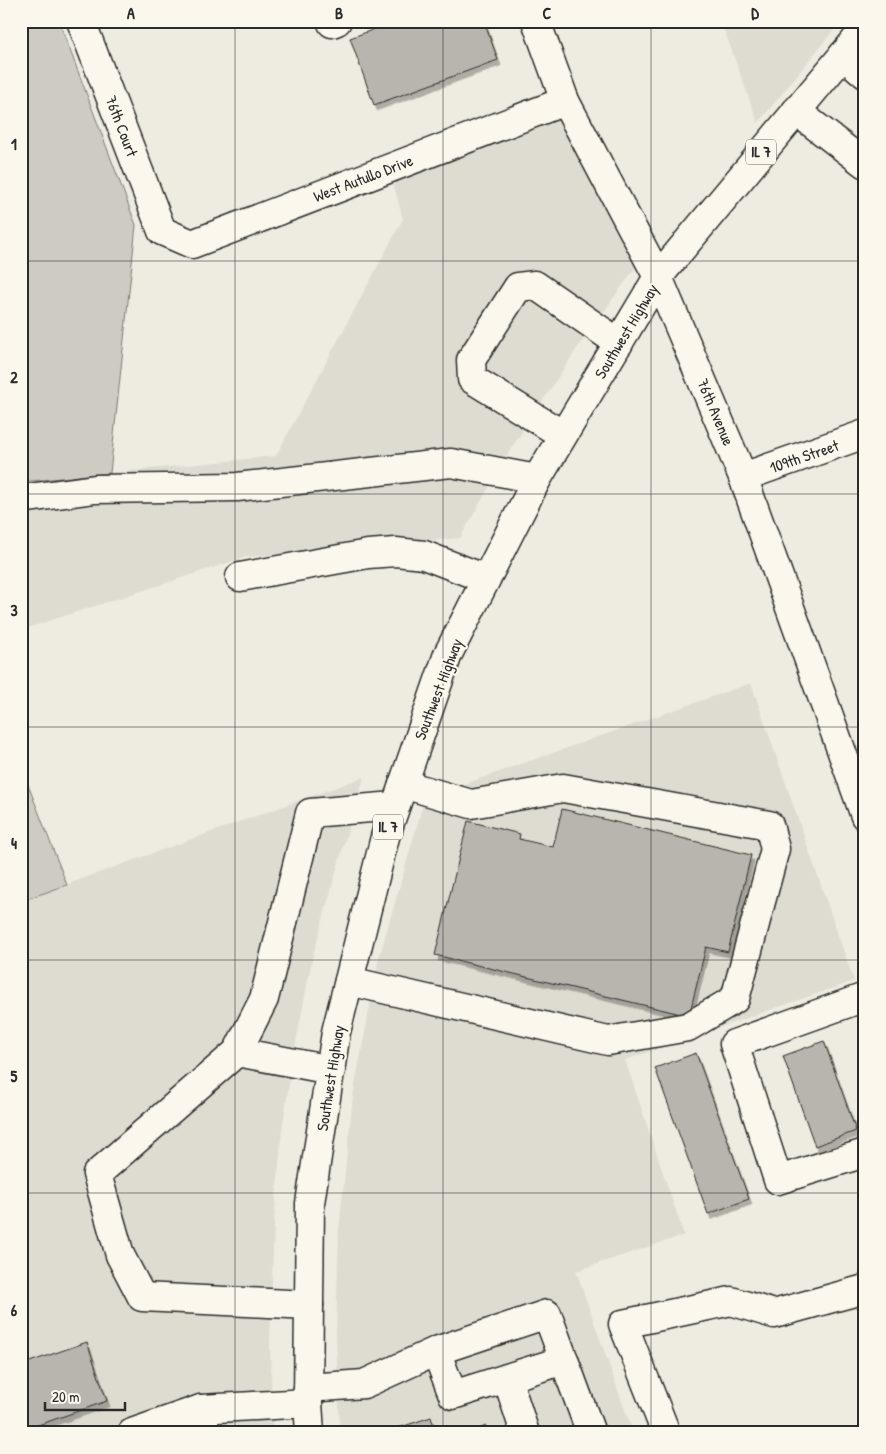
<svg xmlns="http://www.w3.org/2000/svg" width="886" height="1454" font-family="'Patrick Hand',sans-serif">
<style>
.built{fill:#dedbd1}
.green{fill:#cecbc2;stroke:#7c7b76}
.building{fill:#b8b5ae;stroke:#2b2b2b;filter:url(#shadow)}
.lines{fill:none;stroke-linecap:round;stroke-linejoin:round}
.minor-casing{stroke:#2b2b2b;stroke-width:31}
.major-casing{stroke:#2b2b2b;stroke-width:31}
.minor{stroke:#fbf7ec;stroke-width:28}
.major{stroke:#fbf7ec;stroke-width:28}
.grid{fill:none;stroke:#2b2b2b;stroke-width:1;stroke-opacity:0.55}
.labels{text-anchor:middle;stroke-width:4.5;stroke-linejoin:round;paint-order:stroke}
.shield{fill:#fbf7ec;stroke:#696865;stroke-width:1}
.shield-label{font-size:15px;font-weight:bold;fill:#2b2b2b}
.street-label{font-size:16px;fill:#2b2b2b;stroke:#fbf7ec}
.neatline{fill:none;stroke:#2b2b2b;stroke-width:2}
.grid-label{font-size:16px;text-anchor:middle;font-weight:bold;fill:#2b2b2b}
</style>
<defs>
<filter id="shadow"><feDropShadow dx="3" dy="5.5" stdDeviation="0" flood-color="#0004"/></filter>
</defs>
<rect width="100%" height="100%" fill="#eeebe0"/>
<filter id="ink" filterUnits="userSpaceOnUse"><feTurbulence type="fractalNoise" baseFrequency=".02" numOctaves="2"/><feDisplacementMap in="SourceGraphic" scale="10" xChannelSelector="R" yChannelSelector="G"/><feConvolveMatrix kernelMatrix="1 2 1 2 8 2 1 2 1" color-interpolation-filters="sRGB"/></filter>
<g filter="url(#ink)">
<g class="built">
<polygon points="721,21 841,21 758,123"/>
<polygon points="565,101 646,253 578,347 512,447 460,538 246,557 21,630 21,482 276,456 403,219 389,168"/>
<polygon points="751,683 854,981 625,1060 684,1235 576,1271 633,1433 340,1433 336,1335 339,1230 353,1096 379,958 425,798"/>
<polygon points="364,777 341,854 313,955 294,1052 282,1130 274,1222 270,1345 273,1433 21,1433 21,901"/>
</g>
<g class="green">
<polygon points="21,21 59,21 136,225 110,473 21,482"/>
<polygon points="21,767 67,885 21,901"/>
</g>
<g class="building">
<polygon points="397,21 484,21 498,60 374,105 350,38"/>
<polygon points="562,809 751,855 728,952 706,947 689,1016 435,955 468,821 520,834 519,839 553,847"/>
<polygon points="824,1041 856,1131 815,1146 783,1056"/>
<polygon points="696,1053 749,1199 708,1214 655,1068"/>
<polygon points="87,1342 107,1401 21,1431 21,1365"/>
<polygon points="431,1417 436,1433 400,1433 398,1428"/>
<polygon points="486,1426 489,1433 468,1433"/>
</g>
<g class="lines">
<defs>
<g id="minor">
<polyline points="81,21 162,231 192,244 565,101"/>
<polyline points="536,21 565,101 658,277 743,477 865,816"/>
<polyline points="332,23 337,21"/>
<polyline points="843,55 865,74"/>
<polyline points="796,111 865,164"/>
<polyline points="563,435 472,379 471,360 518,287 535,285 619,343"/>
<polyline points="743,477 865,434"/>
<polyline points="21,499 95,489 237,487 451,463 537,479"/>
<polyline points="240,577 368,554 396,552 424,555 486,579"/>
<polyline points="349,981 608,1041 688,1027 735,999 775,849 769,825 563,788 471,804 403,784"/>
<polyline points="865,997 734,1044 778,1180 865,1153"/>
<polyline points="237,1052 264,999 310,813 395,806"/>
<polyline points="309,1305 142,1297 120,1255 97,1174 237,1052 331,1070"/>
<polyline points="564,1360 591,1433"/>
<polyline points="507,1378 525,1433"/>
<polyline points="308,1388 364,1384 436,1351 547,1314 564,1360 453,1395 436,1351"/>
<polyline points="201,1409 206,1433"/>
<polyline points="132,1433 201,1409 308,1403"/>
<polyline points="666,1433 623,1324 731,1301 774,1314 865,1289"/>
</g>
<polyline id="major" points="310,1433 308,1403 310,1203 336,1032 385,837 448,654 537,479 658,277 865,29"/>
</defs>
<use href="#minor" class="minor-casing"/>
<use href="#major" class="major-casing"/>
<use href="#minor" class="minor"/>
<use href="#major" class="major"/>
</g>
</g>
<path class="grid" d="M235 21V1433M443 21V1433M651 21V1433M21 261H865M21 494H865M21 727H865M21 960H865M21 1193H865"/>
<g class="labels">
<g class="shield">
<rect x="746" y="139.5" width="30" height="25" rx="4"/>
<rect x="373" y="814.5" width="30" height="25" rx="4"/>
</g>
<g class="shield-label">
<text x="761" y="157">IL 7</text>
<text x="388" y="832">IL 7</text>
</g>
<g class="street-label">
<text transform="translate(122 126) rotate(69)" y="6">76th Court</text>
<text transform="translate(363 178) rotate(-21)" y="6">West Autullo Drive</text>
<text transform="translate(626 331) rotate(-59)" y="6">Southwest Highway</text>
<text transform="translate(716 412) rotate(67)" y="6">76th Avenue</text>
<text transform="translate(804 456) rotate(-19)" y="6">109th Street</text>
<text transform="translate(438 689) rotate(-69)" y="6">Southwest Highway</text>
<text transform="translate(330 1078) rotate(-81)" y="6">Southwest Highway</text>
</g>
</g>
<rect width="886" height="1454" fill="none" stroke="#fbf7ec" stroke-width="55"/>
<path d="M45 1402v8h80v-8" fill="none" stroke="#2b2b2b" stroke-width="2.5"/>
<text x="52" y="1402" font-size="15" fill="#2b2b2b" stroke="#fbf7ec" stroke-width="4" paint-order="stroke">20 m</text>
<rect x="28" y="28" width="830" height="1398" class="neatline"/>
<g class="grid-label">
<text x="131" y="19">A</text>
<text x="339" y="19">B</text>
<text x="547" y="19">C</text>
<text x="755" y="19">D</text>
<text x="14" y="150">1</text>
<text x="14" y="383">2</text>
<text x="14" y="616">3</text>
<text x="14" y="849">4</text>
<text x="14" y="1082">5</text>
<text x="14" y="1316">6</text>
</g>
</svg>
